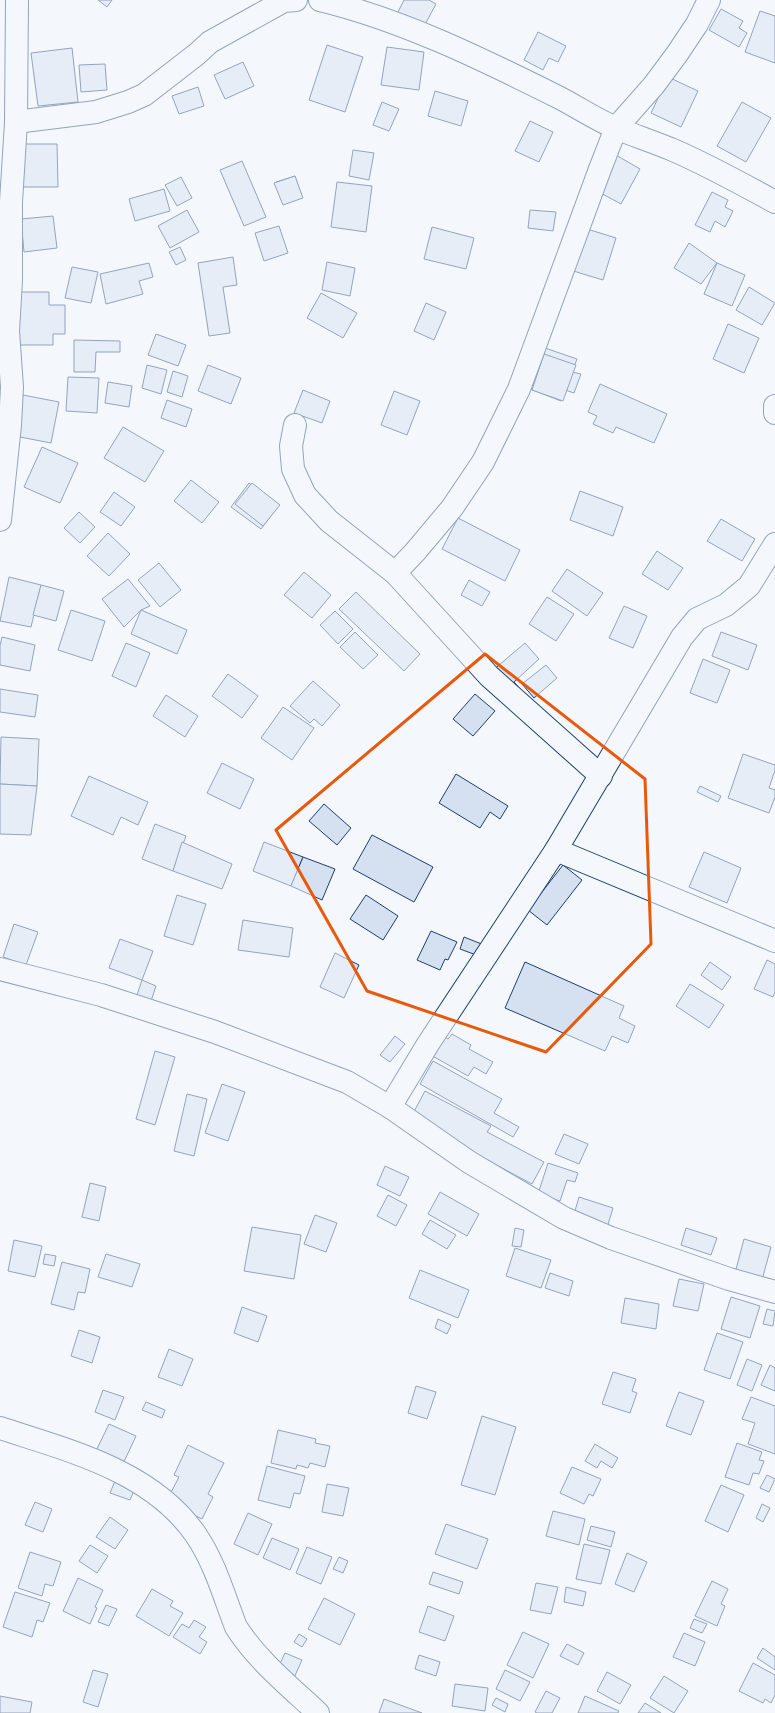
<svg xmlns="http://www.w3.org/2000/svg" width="775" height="1713" font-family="Figtree,sans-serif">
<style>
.building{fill:#d5e0f0;stroke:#1d3f73}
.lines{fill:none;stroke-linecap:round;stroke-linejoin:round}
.minor-casing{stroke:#1d3f73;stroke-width:24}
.minor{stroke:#f4f7fb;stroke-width:22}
.marked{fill:none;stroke:#e8590c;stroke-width:3;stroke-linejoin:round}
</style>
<rect width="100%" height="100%" fill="#f4f7fb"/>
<g class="building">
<polygon points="98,0 112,0 107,7"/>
<polygon points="404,0 429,0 436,4 421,32 395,18"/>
<polygon points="721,9 743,21 739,28 747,33 739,47 709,30"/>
<polygon points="760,11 775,16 775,63 745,52"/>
<polygon points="538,32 566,46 558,62 549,58 543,70 524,60"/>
<polygon points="327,45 363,57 345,112 309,100"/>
<polygon points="387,47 424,52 419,90 381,85"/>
<polygon points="72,48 78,102 38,106 31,53"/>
<polygon points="243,62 254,86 225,99 214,75"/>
<polygon points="105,64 107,90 81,92 79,65"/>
<polygon points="668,77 698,91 681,127 651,113"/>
<polygon points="198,87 204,106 179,114 172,96"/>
<polygon points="435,91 468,101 461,126 428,116"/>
<polygon points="382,102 399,109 389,131 373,125"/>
<polygon points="742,102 771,118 746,162 717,146"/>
<polygon points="530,121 553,132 539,162 515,151"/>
<polygon points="23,144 57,144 58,187 23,187"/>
<polygon points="353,150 374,153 369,180 349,176"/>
<polygon points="616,155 640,169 621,204 597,191"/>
<polygon points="242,161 266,217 244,226 220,170"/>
<polygon points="295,176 302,197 283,203 276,182"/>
<polygon points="295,176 303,198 283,205 274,183"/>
<polygon points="181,177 192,198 177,206 165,185"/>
<polygon points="337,182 372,186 366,232 331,227"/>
<polygon points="164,189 170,211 135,221 129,199"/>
<polygon points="712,192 728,200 725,207 733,211 725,227 715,221 710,232 695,225"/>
<polygon points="187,210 199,232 170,248 158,226"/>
<polygon points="530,210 556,212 553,231 528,228"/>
<polygon points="53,216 57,248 24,252 21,219"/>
<polygon points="279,226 288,253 264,261 255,233"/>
<polygon points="432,227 474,238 466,269 424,259"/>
<polygon points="584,228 616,238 603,280 570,270"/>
<polygon points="689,243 717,263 701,284 674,268"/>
<polygon points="180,247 186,260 176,265 169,252"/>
<polygon points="233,257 237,285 223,287 230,333 209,336 198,263"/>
<polygon points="327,262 355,268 350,296 322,290"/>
<polygon points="149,263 153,277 139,281 143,294 106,304 100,274"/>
<polygon points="717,263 745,275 732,306 704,294"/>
<polygon points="72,267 98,272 91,303 65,298"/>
<polygon points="749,287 775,303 762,325 736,310"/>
<polygon points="12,292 49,292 49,305 65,305 65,334 53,334 53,345 12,345"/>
<polygon points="321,293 357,313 343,338 307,318"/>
<polygon points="426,303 446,312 434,340 414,331"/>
<polygon points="728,324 759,338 744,373 713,359"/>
<polygon points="156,334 186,345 178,366 148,355"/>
<polygon points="74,340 120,341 120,352 96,352 95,372 74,372"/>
<polygon points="545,348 577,359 572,372 581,374 574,393 565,390 561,401 530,389"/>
<polygon points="544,354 576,365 563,401 532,390"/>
<polygon points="147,365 167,370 161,394 142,388"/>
<polygon points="208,365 241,378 231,404 198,391"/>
<polygon points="173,371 188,376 182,397 167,392"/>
<polygon points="68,377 99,378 97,413 66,411"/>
<polygon points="108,382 132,386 129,407 105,403"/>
<polygon points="600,384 667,414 654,443 616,427 613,433 593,424 597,416 588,412"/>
<polygon points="303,390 330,401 322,423 294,413"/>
<polygon points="394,391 420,401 407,435 381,425"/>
<polygon points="23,395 59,402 51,443 15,436"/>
<polygon points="167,400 192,409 186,427 161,418"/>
<polygon points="123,427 164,451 145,482 104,458"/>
<polygon points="42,447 78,463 60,503 24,487"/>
<polygon points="191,480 219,502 202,523 174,501"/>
<polygon points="249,483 279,505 261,529 231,507"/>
<polygon points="252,483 280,505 263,526 235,504"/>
<polygon points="580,491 623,507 613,536 570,520"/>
<polygon points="114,492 135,507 121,526 100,512"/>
<polygon points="79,512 95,527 80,543 64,528"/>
<polygon points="458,518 520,550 505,581 442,549"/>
<polygon points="721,519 755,539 742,561 707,541"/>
<polygon points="108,533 130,554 109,576 87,556"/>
<polygon points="657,551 683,568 668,590 642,574"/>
<polygon points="159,563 181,590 160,607 138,580"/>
<polygon points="567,569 603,593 587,616 552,591"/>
<polygon points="304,572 331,595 312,618 284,595"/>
<polygon points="9,577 41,585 31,627 0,621"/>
<polygon points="128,579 150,606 141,610 124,627 102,599"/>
<polygon points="469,580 490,592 482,606 461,595"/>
<polygon points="41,585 64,591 56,621 33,615"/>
<polygon points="356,592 420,654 404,671 339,609"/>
<polygon points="547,597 574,614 556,641 529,624"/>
<polygon points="624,606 647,616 633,648 609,638"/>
<polygon points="71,610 105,621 92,661 58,650"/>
<polygon points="141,610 187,630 177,654 131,634"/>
<polygon points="335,611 353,629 338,644 320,625"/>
<polygon points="355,632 378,655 363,669 340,647"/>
<polygon points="721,632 757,645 748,670 712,656"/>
<polygon points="2,637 35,645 30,671 0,665 0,646"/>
<polygon points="126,643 150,653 136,687 112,676"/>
<polygon points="525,643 539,659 514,682 521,690 492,671"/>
<polygon points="703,659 730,670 717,703 690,693"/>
<polygon points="546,665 557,678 534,698 522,684"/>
<polygon points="228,674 258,696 242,718 212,696"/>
<polygon points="313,681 340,705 322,726 314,719 310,723 290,706"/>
<polygon points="0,689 38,695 35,717 0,712"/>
<polygon points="475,694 495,711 473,736 453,719"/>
<polygon points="166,695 198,716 185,737 153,716"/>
<polygon points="283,707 314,728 292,760 261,738"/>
<polygon points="1,737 39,739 37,786 0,784"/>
<polygon points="743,754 775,765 775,770 769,788 775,790 775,797 769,813 728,798"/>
<polygon points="222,763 254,779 240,809 207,793"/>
<polygon points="456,774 508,806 500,819 490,812 480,828 439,803"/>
<polygon points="89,776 148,802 138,825 121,817 113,835 71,816"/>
<polygon points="0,784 37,786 31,835 0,834"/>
<polygon points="700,786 721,796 718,802 697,792"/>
<polygon points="324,804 351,828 337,845 309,821"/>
<polygon points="155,824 186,836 173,871 142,859"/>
<polygon points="372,835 433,867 414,902 353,869"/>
<polygon points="182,842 232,864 222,889 173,871"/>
<polygon points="264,842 303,857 291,886 253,871"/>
<polygon points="704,852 741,868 727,903 689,887"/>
<polygon points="303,857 335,869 322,900 291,886"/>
<polygon points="563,865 582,880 547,925 528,910"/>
<polygon points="177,895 206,904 193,945 164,936"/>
<polygon points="366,895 398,916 383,940 350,919"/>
<polygon points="243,920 293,928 289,957 238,950"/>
<polygon points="14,924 38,932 26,965 3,957"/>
<polygon points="431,931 457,942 448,960 445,959 440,970 417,960"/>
<polygon points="464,937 484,945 479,956 460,949"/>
<polygon points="120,939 153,951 142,980 109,968"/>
<polygon points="335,953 359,965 344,998 320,987"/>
<polygon points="767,960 775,964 775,992 773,997 754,989"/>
<polygon points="525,962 624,1006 619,1018 635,1026 628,1043 612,1036 605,1051 505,1008"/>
<polygon points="710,962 731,977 722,990 701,975"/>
<polygon points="142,980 156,986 149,1007 135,1001"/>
<polygon points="690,984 724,1005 709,1028 676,1006"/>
<polygon points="440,1034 448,1039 452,1034 471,1045 469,1049 493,1062 486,1074 474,1067 468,1076 429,1054"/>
<polygon points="395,1036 405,1044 390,1062 380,1055"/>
<polygon points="155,1051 175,1057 155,1125 136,1119"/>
<polygon points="433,1061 502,1099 494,1113 519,1127 513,1137 420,1084"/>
<polygon points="222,1084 245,1092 228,1141 205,1133"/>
<polygon points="425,1091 491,1126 487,1132 544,1162 532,1184 410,1119"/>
<polygon points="187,1094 207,1099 194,1156 174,1151"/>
<polygon points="564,1134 588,1144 579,1164 555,1154"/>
<polygon points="548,1163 578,1173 575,1182 567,1180 560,1201 538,1194"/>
<polygon points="385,1166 409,1177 400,1196 377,1185"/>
<polygon points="90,1183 106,1187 99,1221 82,1217"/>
<polygon points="440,1192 479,1214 467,1236 428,1214"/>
<polygon points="388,1195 407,1205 396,1226 377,1216"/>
<polygon points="579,1197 613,1208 606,1231 572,1221"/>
<polygon points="315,1215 337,1223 326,1252 304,1244"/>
<polygon points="430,1220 456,1235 447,1249 422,1234"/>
<polygon points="252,1227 301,1235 294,1279 244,1271"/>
<polygon points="515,1228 524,1230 521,1247 512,1246"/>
<polygon points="686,1228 717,1238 711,1255 681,1245"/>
<polygon points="744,1239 771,1247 762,1280 735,1273"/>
<polygon points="14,1240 42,1246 35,1277 8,1271"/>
<polygon points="515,1248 551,1260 541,1288 506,1276"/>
<polygon points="45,1254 56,1256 54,1266 43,1264"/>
<polygon points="106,1254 140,1264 132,1287 98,1277"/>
<polygon points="62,1262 90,1269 85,1293 78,1292 74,1310 51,1304"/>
<polygon points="420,1270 469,1290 458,1318 409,1298"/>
<polygon points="550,1273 573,1281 569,1296 545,1288"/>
<polygon points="679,1279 704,1284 698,1311 673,1306"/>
<polygon points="731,1297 760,1306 750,1338 721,1329"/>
<polygon points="625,1298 659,1304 656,1329 621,1323"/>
<polygon points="242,1307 267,1316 258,1342 234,1333"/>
<polygon points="767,1309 775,1311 773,1326 763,1324"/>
<polygon points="438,1319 451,1325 447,1334 435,1328"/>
<polygon points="79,1330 100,1337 92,1363 71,1356"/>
<polygon points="717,1333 743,1342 730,1379 704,1370"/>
<polygon points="169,1349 193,1359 182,1386 158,1377"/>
<polygon points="747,1359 762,1365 752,1391 737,1385"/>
<polygon points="770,1365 775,1368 775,1391 761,1385"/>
<polygon points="613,1372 636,1379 632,1391 637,1393 630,1413 602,1404"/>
<polygon points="416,1386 436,1392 427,1419 408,1413"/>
<polygon points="103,1390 124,1397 115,1420 95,1412"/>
<polygon points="679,1392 704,1401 691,1435 666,1426"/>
<polygon points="751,1397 775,1406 775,1454 748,1444 755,1423 742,1419"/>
<polygon points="146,1402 165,1410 162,1418 142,1410"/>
<polygon points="482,1416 516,1427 495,1495 461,1485"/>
<polygon points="109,1424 136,1436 122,1466 95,1453"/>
<polygon points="278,1430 316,1439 315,1443 330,1446 325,1467 310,1463 308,1468 297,1465 296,1469 271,1463"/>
<polygon points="737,1443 762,1452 759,1460 764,1461 759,1474 753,1473 749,1485 725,1477"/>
<polygon points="595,1444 618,1458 612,1468 601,1461 597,1468 585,1461"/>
<polygon points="188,1445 224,1463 208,1494 213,1497 202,1519 166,1502 179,1477 174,1475"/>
<polygon points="267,1466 305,1476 300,1494 294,1493 290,1508 258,1500"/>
<polygon points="572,1467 601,1479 593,1496 589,1494 584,1504 560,1493"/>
<polygon points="767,1475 775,1479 769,1492 760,1488"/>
<polygon points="115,1481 135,1488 130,1500 110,1493"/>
<polygon points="327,1484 349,1488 343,1516 322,1512"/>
<polygon points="721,1485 744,1495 728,1532 705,1521"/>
<polygon points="35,1502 52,1509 43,1532 25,1525"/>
<polygon points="762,1504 770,1508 763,1522 756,1518"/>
<polygon points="553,1511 585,1519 579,1545 546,1536"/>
<polygon points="248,1513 272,1524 258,1555 234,1544"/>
<polygon points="110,1517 128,1530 115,1549 96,1537"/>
<polygon points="446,1524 488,1539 477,1569 435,1554"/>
<polygon points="591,1526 615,1532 611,1547 587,1540"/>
<polygon points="272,1538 299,1549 290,1570 263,1558"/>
<polygon points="584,1544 610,1550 601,1584 576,1579"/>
<polygon points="90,1545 108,1556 97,1573 79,1561"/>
<polygon points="307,1547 332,1557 321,1584 296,1573"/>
<polygon points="30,1552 61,1562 53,1586 45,1584 42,1596 18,1588"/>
<polygon points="627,1553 647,1562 634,1592 615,1584"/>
<polygon points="339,1557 348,1561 343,1573 333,1569"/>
<polygon points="433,1572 463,1582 459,1594 429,1584"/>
<polygon points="78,1578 103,1590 95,1607 97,1608 90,1624 63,1611"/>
<polygon points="712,1581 728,1589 721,1604 725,1606 717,1626 695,1616"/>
<polygon points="536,1583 558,1587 551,1614 530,1610"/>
<polygon points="566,1587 586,1592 583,1606 564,1602"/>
<polygon points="152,1589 173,1601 170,1606 183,1613 169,1636 136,1616"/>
<polygon points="15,1592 50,1603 43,1622 37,1620 32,1637 3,1627"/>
<polygon points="324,1598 355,1614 340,1645 308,1629"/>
<polygon points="106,1605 117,1609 109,1626 98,1622"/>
<polygon points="428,1606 454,1616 445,1641 419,1632"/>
<polygon points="694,1619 707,1624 702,1633 690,1628"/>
<polygon points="194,1620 206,1627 199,1637 207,1642 200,1654 173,1637 182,1624 189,1628"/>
<polygon points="523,1632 549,1644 533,1678 507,1665"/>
<polygon points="684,1633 705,1642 695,1666 673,1657"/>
<polygon points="299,1634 307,1639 302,1647 294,1642"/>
<polygon points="567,1644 584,1653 578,1665 560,1656"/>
<polygon points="763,1648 775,1657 775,1670 757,1658"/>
<polygon points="285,1653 302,1660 293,1680 276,1672"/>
<polygon points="419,1655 440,1662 436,1676 415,1669"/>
<polygon points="753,1663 775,1675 775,1695 771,1703 765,1699 763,1703 739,1691"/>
<polygon points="93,1670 108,1674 98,1707 83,1702"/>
<polygon points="505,1670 530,1682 520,1701 496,1689"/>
<polygon points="607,1672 631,1685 620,1704 597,1691"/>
<polygon points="664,1676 688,1691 674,1713 650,1698"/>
<polygon points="455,1684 488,1688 485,1711 452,1706"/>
<polygon points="546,1691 560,1698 552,1713 537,1713 535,1712"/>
<polygon points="0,1696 32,1702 30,1713 0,1713"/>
<polygon points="585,1696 619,1711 618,1713 578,1713"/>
<polygon points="496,1698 508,1704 505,1712 492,1705"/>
<polygon points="384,1699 422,1713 379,1713"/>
<polygon points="645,1703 661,1713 638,1713"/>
</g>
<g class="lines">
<defs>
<g id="minor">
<path d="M320 0C403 20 484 60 560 98 579 108 597 120 616 128 635 136 654 142 673 150 708 165 742 184 775 202"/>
<polyline points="16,122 96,112 128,102 144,95 197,54 210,42 284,1 296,0"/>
<polyline points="775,406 775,413"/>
<polyline points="295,425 291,446 293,469 305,495 329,521 395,573 415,552 452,508 483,462 519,389 600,169 616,128 654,85 677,54 697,24 709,0"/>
<polyline points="0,520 10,425 12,387 8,331 11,280 11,202 16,122 17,0"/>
<polyline points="395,573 489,676 601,776"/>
<polyline points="556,850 775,941"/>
<polyline points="0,969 101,995 215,1032 347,1082 390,1107 428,1044 556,850 682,637 697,619 726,605 749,586 775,544"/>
<polyline points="390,1107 469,1162 564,1218 611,1238 729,1279 775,1292"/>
<path d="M0 1428C70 1451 152 1471 196 1535 215 1563 224 1596 236 1627 257 1660 289 1686 318 1713"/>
</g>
</defs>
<use href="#minor" class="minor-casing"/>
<use href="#minor" class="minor"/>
</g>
<path d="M0 0H775V1713H0ZM485 654 645 779 651 944 546 1052 367 991 276 830Z" fill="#f4f7fb" fill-opacity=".55" fill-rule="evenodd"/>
<path class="marked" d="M485 654 645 779 651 944 546 1052 367 991 276 830Z"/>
</svg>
